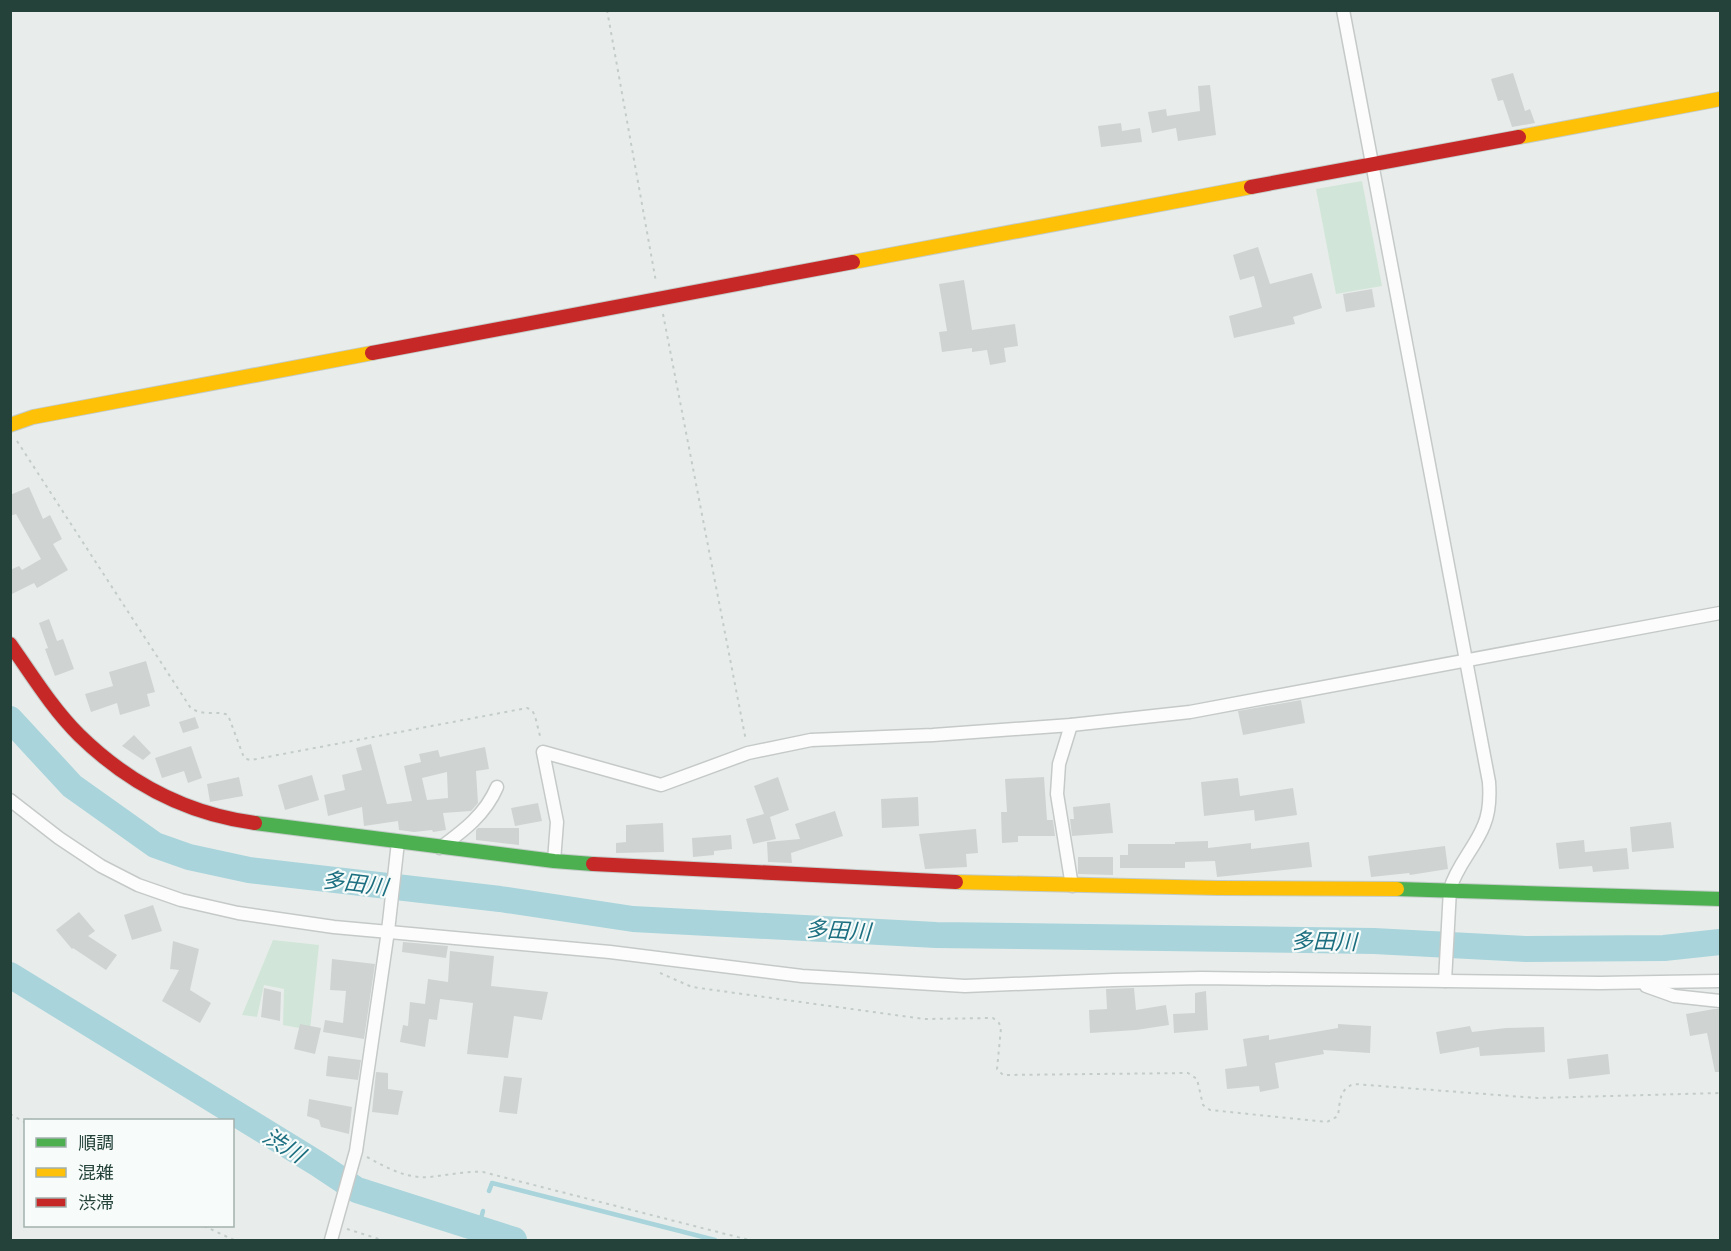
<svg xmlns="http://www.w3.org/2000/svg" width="1731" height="1251" font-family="'Open Sans','Noto Sans JP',sans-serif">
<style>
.green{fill:#d1e6d8}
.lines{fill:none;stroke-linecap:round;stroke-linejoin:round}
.stream{stroke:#a9d4db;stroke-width:4.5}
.river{stroke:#a9d4db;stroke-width:26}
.building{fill:#cfd4d2;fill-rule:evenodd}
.street-casing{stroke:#c5cac8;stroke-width:15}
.fast-casing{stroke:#c3cbc8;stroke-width:16}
.slow-casing{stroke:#c3cbc8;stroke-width:16}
.jam-casing{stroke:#c3cbc8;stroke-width:16}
.path{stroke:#c3ccca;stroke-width:2;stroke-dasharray:3 4.5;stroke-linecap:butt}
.street{stroke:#fcfcfc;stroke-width:12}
.fast{stroke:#4caf50;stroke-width:14}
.slow{stroke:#ffc107;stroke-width:14}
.jam{stroke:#c62828;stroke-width:14}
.labels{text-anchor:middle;stroke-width:4.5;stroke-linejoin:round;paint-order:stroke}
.water-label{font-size:22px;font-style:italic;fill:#1c6f80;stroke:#f7fbf9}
</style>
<rect width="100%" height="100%" fill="#e8edeb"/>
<g class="green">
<polygon points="1362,181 1382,286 1336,294 1316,189"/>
<polygon points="273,940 319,945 310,1030 283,1025 284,989 264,985 257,1017 242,1015"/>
</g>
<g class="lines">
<g class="stream">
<polyline points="489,1191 492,1183 715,1240"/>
<polyline points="478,1230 483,1211"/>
</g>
<g class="river">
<polyline points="10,719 72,786 155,845 189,857 249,870 500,899 633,919 936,935 1374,941 1526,949 1664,948 1720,942"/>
<polyline points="10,975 318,1164 357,1190 514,1240"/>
</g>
</g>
<g class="building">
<polygon points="1513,73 1525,111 1530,109 1535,123 1512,127 1503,100 1498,101 1491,79"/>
<polygon points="1210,85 1216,135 1178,141 1176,128 1152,133 1148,112 1166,109 1167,116 1200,111 1198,86"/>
<polygon points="1121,123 1122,131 1140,128 1142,142 1101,147 1098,126"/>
<polygon points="1258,247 1270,284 1312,273 1322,308 1293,317 1295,324 1234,338 1229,316 1262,307 1254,276 1240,280 1233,255"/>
<polygon points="964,280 972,330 1015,324 1018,346 1004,348 1006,362 990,365 987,350 972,352 972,348 942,352 939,332 947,331 939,284"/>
<polygon points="1372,289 1375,307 1346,312 1343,294"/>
<polygon points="29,487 43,519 50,515 62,539 53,544 68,570 37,588 34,583 10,595 10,570 19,566 22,570 41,559 16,514 10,516 10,495"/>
<polygon points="49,619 57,641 63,639 74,669 55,676 45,649 48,648 39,623"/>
<polygon points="146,661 155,692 147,694 150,706 120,715 117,703 91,712 85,694 113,686 109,672"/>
<polygon points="1301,700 1305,723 1243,735 1238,711"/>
<polygon points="195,717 199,728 183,733 179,722"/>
<polygon points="134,735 151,753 143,760 122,746"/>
<path d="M371 744 387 804 412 801 404 766 421 762 419 754 438 750 440 757 485 747 489 769 476 771 478 803 471 811 443 813 446 830 433 832 432 830 414 832 399 830 398 821 364 826 362 807 328 816 324 795 345 790 342 775 362 770 356 748ZM447 772 448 798 427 800 422 778Z"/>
<polygon points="191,746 202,778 188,783 184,771 162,778 155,758"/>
<polygon points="312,775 319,800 285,810 278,785"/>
<polygon points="239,777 243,796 210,802 207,784"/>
<polygon points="778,777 789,810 770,817 776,839 753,844 746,819 764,814 754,786"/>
<polygon points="1044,777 1047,820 1053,820 1055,836 1018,836 1018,842 1002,843 1001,812 1007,812 1005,779"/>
<polygon points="1238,778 1240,796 1293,788 1297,815 1255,821 1254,810 1204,816 1201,782"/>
<polygon points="918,797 919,826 882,828 881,799"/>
<polygon points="538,803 542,821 515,826 511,808"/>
<polygon points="1110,803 1113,833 1072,836 1070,819 1074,819 1073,807"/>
<polygon points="835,811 843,836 791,853 792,863 768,862 767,842 800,839 795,824"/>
<polygon points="1671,822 1674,848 1632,852 1630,827"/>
<polygon points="663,823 664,852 616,853 616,843 626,842 626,825"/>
<polygon points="478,828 519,828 519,845 476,840 476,830"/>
<polygon points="976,829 978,853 966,854 967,867 925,869 919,834"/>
<polygon points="731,835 732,849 714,851 714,855 693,857 692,838"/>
<polygon points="1584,840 1585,852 1627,848 1629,869 1593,872 1592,866 1559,869 1556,843"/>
<polygon points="1208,841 1208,848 1251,843 1251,849 1309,842 1312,867 1217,877 1215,861 1185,862 1185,868 1120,868 1120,855 1128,855 1128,844 1175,844 1175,842"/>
<polygon points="1445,846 1448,869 1410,875 1409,873 1371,877 1368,856"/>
<polygon points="1078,857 1113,857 1113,875 1078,874"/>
<polygon points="153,905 162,931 132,940 124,915"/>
<polygon points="79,912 95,931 88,936 117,955 106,970 73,948 72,949 56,930"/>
<polygon points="173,941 199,949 190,990 211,1003 200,1023 162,1001 179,970 170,969"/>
<polygon points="403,942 448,946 446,958 402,952"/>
<polygon points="450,951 494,956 491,986 548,992 542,1020 514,1016 508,1058 467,1054 473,1003 440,999 437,1020 429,1019 425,1047 400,1042 403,1025 408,1026 410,1002 425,1004 428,979 448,982"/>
<polygon points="332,959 375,964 364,1039 323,1032 325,1020 343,1023 346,991 330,990"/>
<polygon points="264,988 281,992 280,1021 261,1017"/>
<polygon points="1134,988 1136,1010 1166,1005 1169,1025 1136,1030 1090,1033 1089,1010 1107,1009 1106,989"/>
<polygon points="1206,991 1208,1030 1174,1033 1173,1014 1195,1013 1195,993"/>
<polygon points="1714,1009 1720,1009 1720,1072 1715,1072 1707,1033 1690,1036 1686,1014"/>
<polygon points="300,1024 321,1028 315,1054 294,1049"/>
<polygon points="1338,1024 1371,1026 1370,1053 1323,1050 1324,1054 1275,1063 1279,1088 1260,1092 1259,1086 1227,1089 1225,1069 1247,1066 1243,1039 1269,1035 1269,1040 1338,1028"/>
<polygon points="1470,1026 1472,1032 1506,1028 1544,1027 1545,1052 1480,1056 1479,1047 1440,1054 1436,1032"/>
<polygon points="1608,1054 1610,1074 1569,1079 1567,1059"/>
<polygon points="328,1056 361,1060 358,1080 326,1076"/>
<polygon points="376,1072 388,1073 388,1089 403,1091 398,1115 372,1112"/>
<polygon points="504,1076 522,1078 517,1114 499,1112"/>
<polygon points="309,1099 352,1107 349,1134 321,1127 319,1120 307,1116"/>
</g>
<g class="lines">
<defs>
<g id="street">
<path d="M1343 10 1489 782C1490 796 1490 811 1484 825 1475 848 1457 865 1450 889L1445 981"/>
<polyline points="1071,725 1059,764 1057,794 1072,886"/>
<polyline points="10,800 59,838 101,866 138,885 181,900 238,913 334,927 610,952 802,976 965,986 1114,980 1201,978 1600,983 1720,981"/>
<path d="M440 848C463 831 485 815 497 787"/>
<polyline points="554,861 557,822 543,752 661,785 748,753 811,740 933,735 1071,725 1190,712 1720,613"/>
<polyline points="1646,986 1674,996 1720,1001"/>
<polyline points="331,1240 356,1151 388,931 398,842"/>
</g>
<g id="fast">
<polyline points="255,823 554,861 593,864"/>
<polyline points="1397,889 1720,899"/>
</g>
<g id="slow">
<polyline points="1519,137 1720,99"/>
<polyline points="853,262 1251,187"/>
<polyline points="10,425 33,417 372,353"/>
<polyline points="956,882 1218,888 1397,889"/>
</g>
<g id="jam">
<polyline points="1251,187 1519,137"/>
<polyline points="372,353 853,262"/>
<path d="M10 644C32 675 52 708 79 735 128 783 187 814 255 823"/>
<polyline points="593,864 956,882"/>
</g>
</defs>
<use href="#street" class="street-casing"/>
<use href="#fast" class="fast-casing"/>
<use href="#slow" class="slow-casing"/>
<use href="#jam" class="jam-casing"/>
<g class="path">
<polyline points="607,10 656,282"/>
<polyline points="663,314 746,741"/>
<path d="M17 441 190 707C201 717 216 710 228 715L243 755 246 759 251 760 527 708 532 710 535 716 541 740"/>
<path d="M660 973 692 987 924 1019 993 1018 999 1023 1001 1028 997 1069 1003 1075 1188 1073 1197 1079 1203 1105 1210 1110 1327 1122 1338 1116C1340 1102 1339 1089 1354 1084L1537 1098 1720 1093"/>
<polyline points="10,1114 26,1123"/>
<path d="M367 1157C387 1168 407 1179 430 1177 448 1175 465 1171 483 1172L749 1240"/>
<polyline points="204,1226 234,1240"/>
<polyline points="347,1229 382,1240"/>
</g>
<use href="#street" class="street"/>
<use href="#fast" class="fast"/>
<use href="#slow" class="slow"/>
<use href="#jam" class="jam"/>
</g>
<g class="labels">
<g class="water-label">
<text transform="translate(355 883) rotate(7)" y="8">多田川</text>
<text transform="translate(838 930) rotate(3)" y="8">多田川</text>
<text transform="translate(1324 941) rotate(1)" y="8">多田川</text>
<text transform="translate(284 1145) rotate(32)" y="8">渋川</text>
</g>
</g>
<rect width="1731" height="1251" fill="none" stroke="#24423a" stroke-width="24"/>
<rect x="24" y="1119" width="210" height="108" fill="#f7fbf9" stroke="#a3b1ad" stroke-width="1.5"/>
<rect x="36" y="1138" width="30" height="9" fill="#4caf50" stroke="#a3b1ad" stroke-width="1.5"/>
<text x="78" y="1149" font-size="18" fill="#24423a">順調</text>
<rect x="36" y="1168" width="30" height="9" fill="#ffc107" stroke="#a3b1ad" stroke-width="1.5"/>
<text x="78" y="1179" font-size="18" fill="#24423a">混雑</text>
<rect x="36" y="1198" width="30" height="9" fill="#c62828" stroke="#a3b1ad" stroke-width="1.5"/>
<text x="78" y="1209" font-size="18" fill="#24423a">渋滞</text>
</svg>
